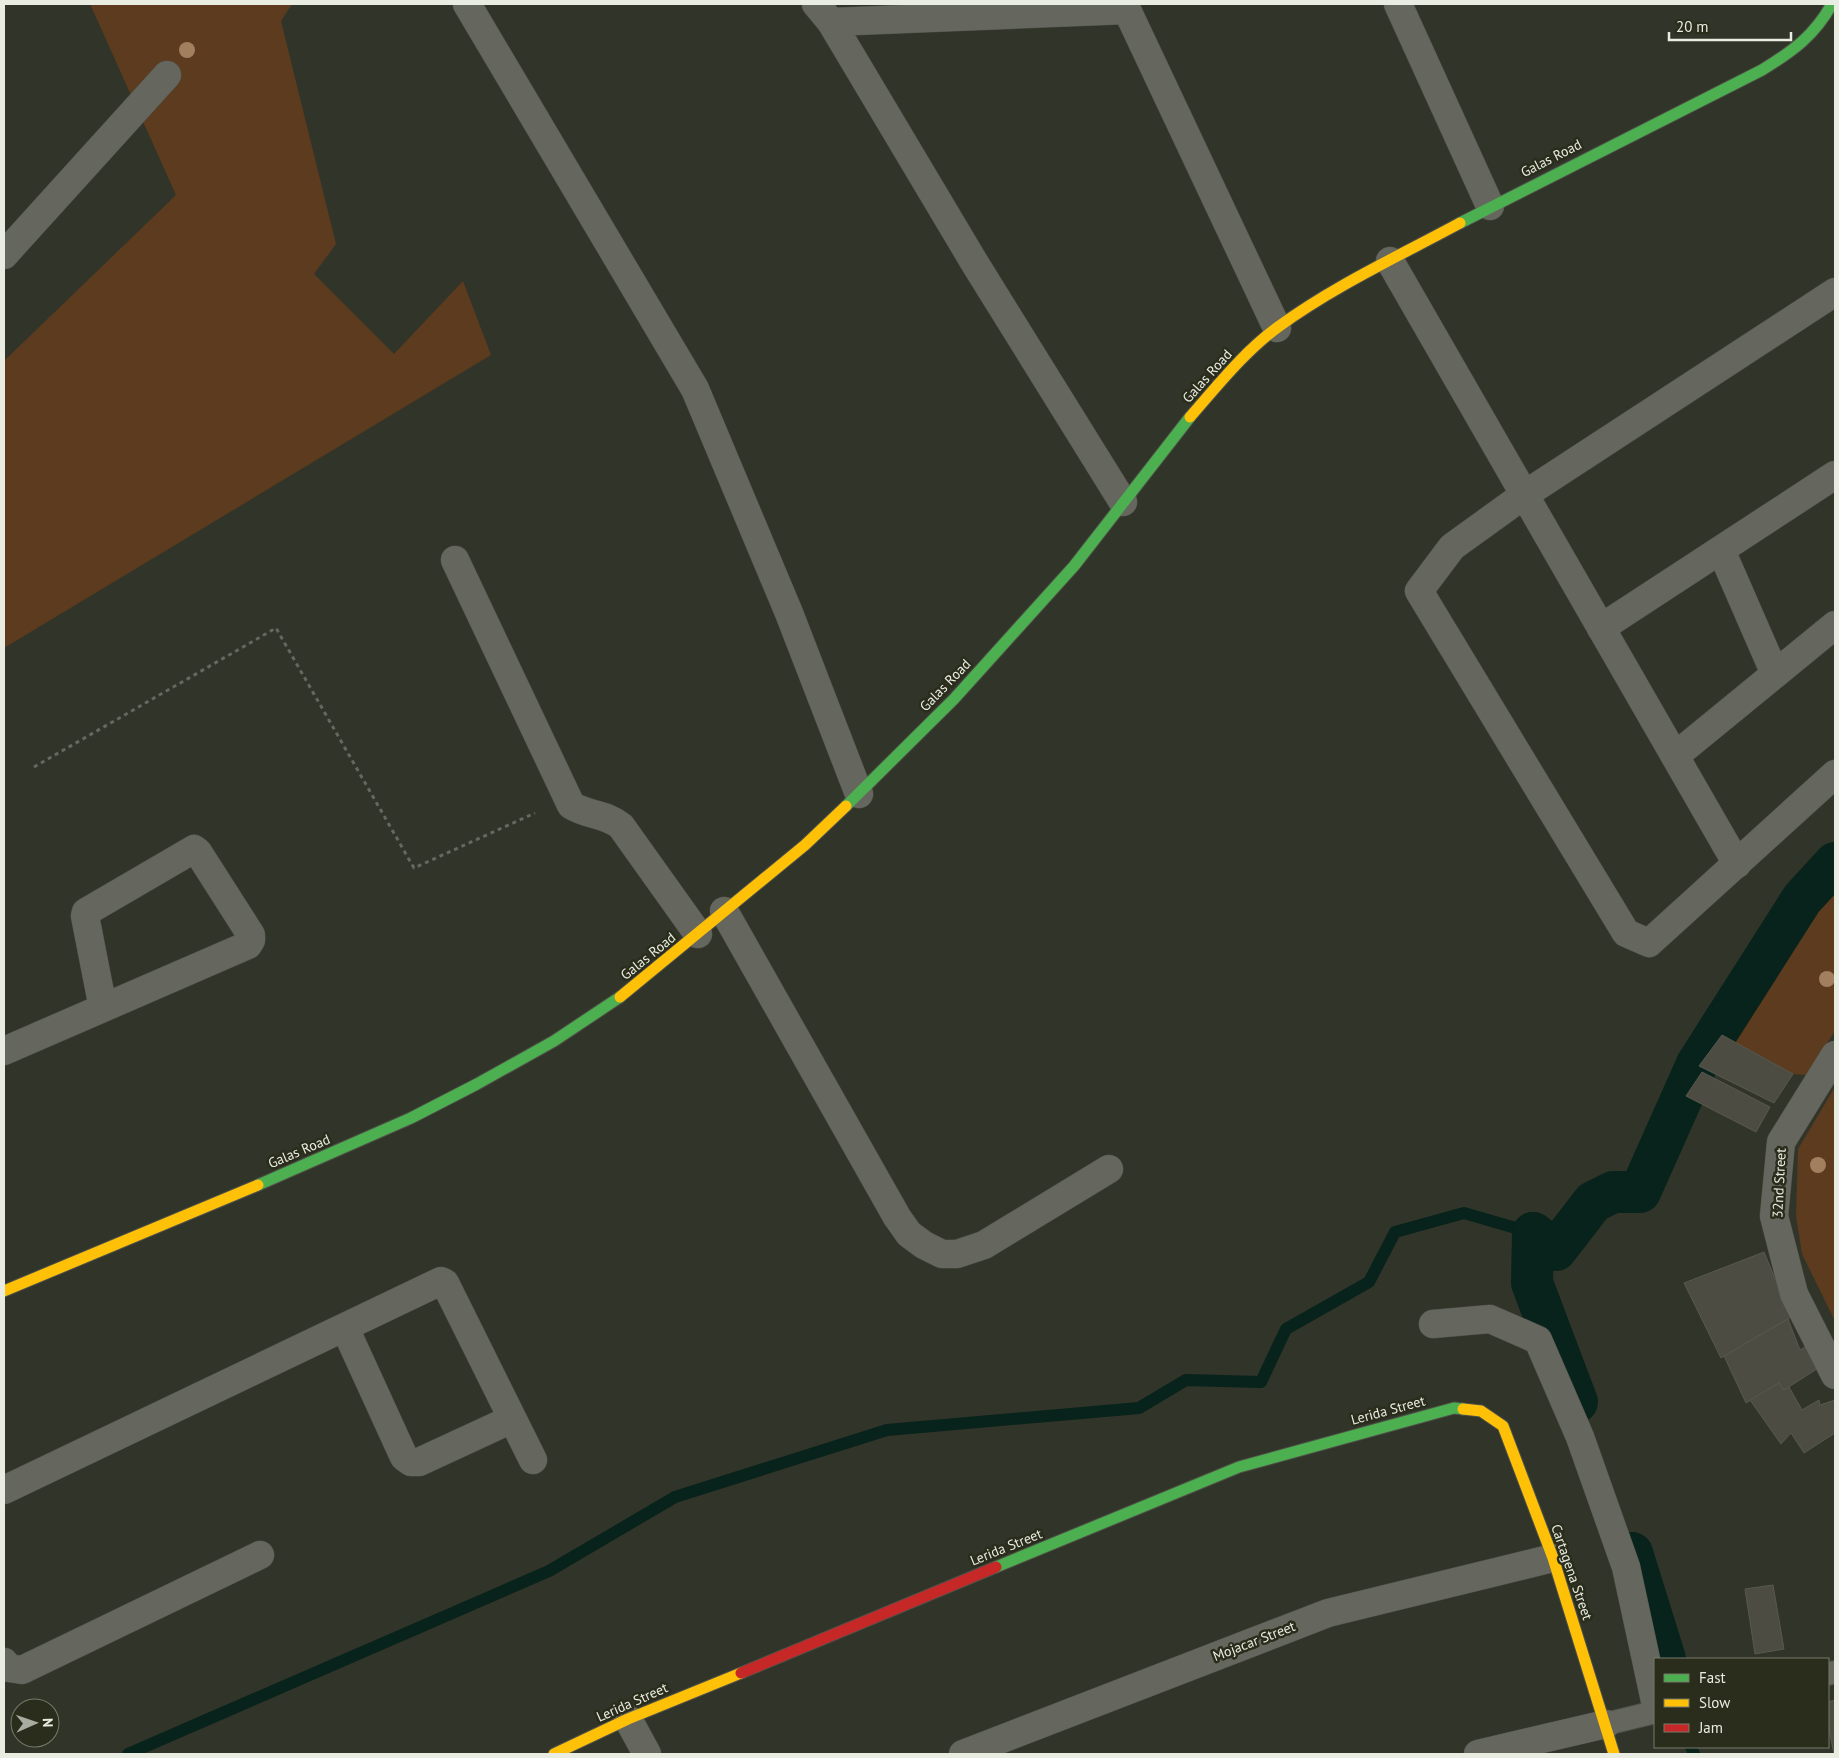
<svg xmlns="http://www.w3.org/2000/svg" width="1839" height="1758" font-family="'PT Sans',sans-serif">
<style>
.green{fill:#5c3b1f}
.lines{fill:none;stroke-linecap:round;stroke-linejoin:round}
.stream{stroke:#08231b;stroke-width:12}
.canal{stroke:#08231b;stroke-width:42}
.building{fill:#4c4c43;stroke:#58584f}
.lane-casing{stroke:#4f5148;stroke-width:24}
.street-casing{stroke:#4f5148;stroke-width:29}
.fast-casing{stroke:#4f5148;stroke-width:13}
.slow-casing{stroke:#4f5148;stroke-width:13}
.jam-casing{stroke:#4f5148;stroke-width:13}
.path{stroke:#666760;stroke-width:3;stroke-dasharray:4 4;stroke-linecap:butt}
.lane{stroke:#65675f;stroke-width:22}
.street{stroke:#65675f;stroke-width:28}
.fast{stroke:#4caf50;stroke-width:11}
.slow{stroke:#ffc107;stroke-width:11}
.jam{stroke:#c62828;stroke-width:11}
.tree{fill:#a17f5f}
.labels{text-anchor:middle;stroke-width:5;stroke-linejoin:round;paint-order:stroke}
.street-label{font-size:14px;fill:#e9ece0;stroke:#2a2d1b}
</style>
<rect width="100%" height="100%" fill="#313429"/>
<g class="green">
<polygon points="90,4 292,4 281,21 336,244 314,274 394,354 463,281 491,355 4,648 4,361 176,195"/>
<polygon points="1834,872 1835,872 1835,1031 1806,1075 1793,1074 1704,1025 1802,904"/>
<polygon points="1835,1087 1835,1321 1802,1254 1796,1216 1798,1149"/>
</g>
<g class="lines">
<g class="stream">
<polyline points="1691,1747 1694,1754"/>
<polyline points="128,1754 549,1571 675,1497 887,1430 1139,1408 1186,1380 1261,1382 1286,1329 1369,1282 1395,1232 1464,1213 1533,1233"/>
</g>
<g class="canal">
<polyline points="1533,1233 1556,1250 1593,1202 1613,1192 1640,1192 1697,1064 1802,899 1835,863"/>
<polyline points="1533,1233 1532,1283 1577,1402"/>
<polyline points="1632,1553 1665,1659"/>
</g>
</g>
<g class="building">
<polygon points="1722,1035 1793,1074 1774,1103 1699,1066"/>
<polygon points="1702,1072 1770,1107 1756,1132 1686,1096"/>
<polygon points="1764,1252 1791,1317 1721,1358 1684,1283"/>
<polygon points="1788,1319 1800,1350 1808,1345 1820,1367 1784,1390 1779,1383 1746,1403 1724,1356"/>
<polygon points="1779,1383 1784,1390 1789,1387 1802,1410 1819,1400 1820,1405 1835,1400 1835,1433 1804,1453 1791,1433 1781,1444 1750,1400"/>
<polygon points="1773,1585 1784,1649 1755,1654 1745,1589"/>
<polygon points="1835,1700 1835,1754 1834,1754 1828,1724 1828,1702"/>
</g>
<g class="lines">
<defs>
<g id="lane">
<polyline points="1828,1674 1835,1672"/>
<polyline points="1606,1724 1655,1712"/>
</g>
<g id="street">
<polyline points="467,4 695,389 789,613 859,794"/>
<polyline points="816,4 831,22"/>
<polyline points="1398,4 1490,206"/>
<polyline points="4,255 167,75"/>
<polyline points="1390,261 1737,864"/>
<polyline points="1835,292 1524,495 1452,547 1419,591 1626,933 1649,943 1835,774"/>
<polyline points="1123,502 974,262 831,22 1127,10 1277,328"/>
<polyline points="1721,550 1775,674"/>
<path d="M455 560 571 805C588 816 605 813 621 826L698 934"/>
<polyline points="1601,628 1835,475"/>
<polyline points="1675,756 1835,625"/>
<polyline points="724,911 897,1217 909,1234 924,1245 942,1254 957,1254 984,1245 1109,1169"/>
<polyline points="4,1051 248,945 251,940 251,935 198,852 194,849 86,912 85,916 103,1008"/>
<polyline points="1835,1055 1781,1142 1774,1216 1794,1294 1835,1375"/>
<polyline points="1433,1324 1490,1319 1538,1340 1580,1437 1626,1567 1655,1701"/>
<polyline points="345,1328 404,1457 411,1462 419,1462 512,1419"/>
<polyline points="4,1490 441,1281 445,1283 533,1460"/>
<polyline points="4,1662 9,1668 22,1670 260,1555"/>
<polyline points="628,1719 647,1754"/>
<polyline points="963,1754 1328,1613 1553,1558"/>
<polyline points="1478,1754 1606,1724"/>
</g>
<g id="fast">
<path d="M1460 223 1762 70C1793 51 1814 36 1832 4"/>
<polyline points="846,806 954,699 1074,566 1190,417"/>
<polyline points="258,1185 411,1118 477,1084 554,1041 620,997"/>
<polyline points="996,1567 1239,1467 1454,1408 1463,1409"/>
</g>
<g id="slow">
<path d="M1190 417C1218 385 1244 352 1278 327 1334 286 1399 256 1460 223"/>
<polyline points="620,997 805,845 846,806"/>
<polyline points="4,1291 258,1185"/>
<polyline points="1463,1409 1481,1411 1503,1426 1553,1558 1614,1754"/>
<polyline points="554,1754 628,1719 741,1673"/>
</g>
<polyline id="jam" points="741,1673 996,1567"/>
</defs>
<use href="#lane" class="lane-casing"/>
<use href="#street" class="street-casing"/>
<use href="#fast" class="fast-casing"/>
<use href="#slow" class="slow-casing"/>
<use href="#jam" class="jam-casing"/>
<polyline class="path" points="34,767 276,628 414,868 535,813"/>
<use href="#lane" class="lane"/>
<use href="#street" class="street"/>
<use href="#fast" class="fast"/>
<use href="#slow" class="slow"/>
<use href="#jam" class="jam"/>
</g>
<g class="tree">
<circle cx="187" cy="50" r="8"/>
<circle cx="1827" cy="979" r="8"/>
<circle cx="1818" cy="1165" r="8"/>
</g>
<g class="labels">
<g class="street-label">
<text transform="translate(1551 158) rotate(-27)" y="5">Galas Road</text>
<text transform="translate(1207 376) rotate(-48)" y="5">Galas Road</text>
<text transform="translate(945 685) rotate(-46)" y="5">Galas Road</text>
<text transform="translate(648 956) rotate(-39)" y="5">Galas Road</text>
<text transform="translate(299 1151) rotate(-23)" y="5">Galas Road</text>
<text transform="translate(1779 1183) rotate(-87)" y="5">32nd Street</text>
<text transform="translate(1388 1410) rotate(-15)" y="5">Lerida Street</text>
<text transform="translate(1006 1547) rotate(-22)" y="5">Lerida Street</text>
<text transform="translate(1572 1572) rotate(71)" y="5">Cartagena Street</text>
<text transform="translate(1254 1641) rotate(-21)" y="5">Mojacar Street</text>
<text transform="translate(632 1702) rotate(-24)" y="5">Lerida Street</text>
</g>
</g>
<rect width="1839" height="1758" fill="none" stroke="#e9ece0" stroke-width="10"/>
<rect x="1654" y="1658" width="175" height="90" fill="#2a2d1b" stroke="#76796a"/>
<rect x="1664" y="1674" width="25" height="8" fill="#4caf50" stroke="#76796a"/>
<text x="1699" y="1683" font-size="15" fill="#e9ece0">Fast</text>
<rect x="1664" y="1699" width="25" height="8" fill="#ffc107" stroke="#76796a"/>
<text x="1699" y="1708" font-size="15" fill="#e9ece0">Slow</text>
<rect x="1664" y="1724" width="25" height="8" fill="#c62828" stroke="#76796a"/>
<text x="1699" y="1733" font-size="15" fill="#e9ece0">Jam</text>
<g transform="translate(35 1723) rotate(88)"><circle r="24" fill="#2a2d1b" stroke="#76796a"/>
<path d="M0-4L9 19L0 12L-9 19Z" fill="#a9aca0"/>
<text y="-8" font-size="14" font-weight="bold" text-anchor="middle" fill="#e9ece0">N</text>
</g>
<path d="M1669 32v8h122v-8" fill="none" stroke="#e9ece0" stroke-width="2.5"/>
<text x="1676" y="32" font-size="15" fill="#e9ece0" stroke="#2a2d1b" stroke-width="4" paint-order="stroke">20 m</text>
</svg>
